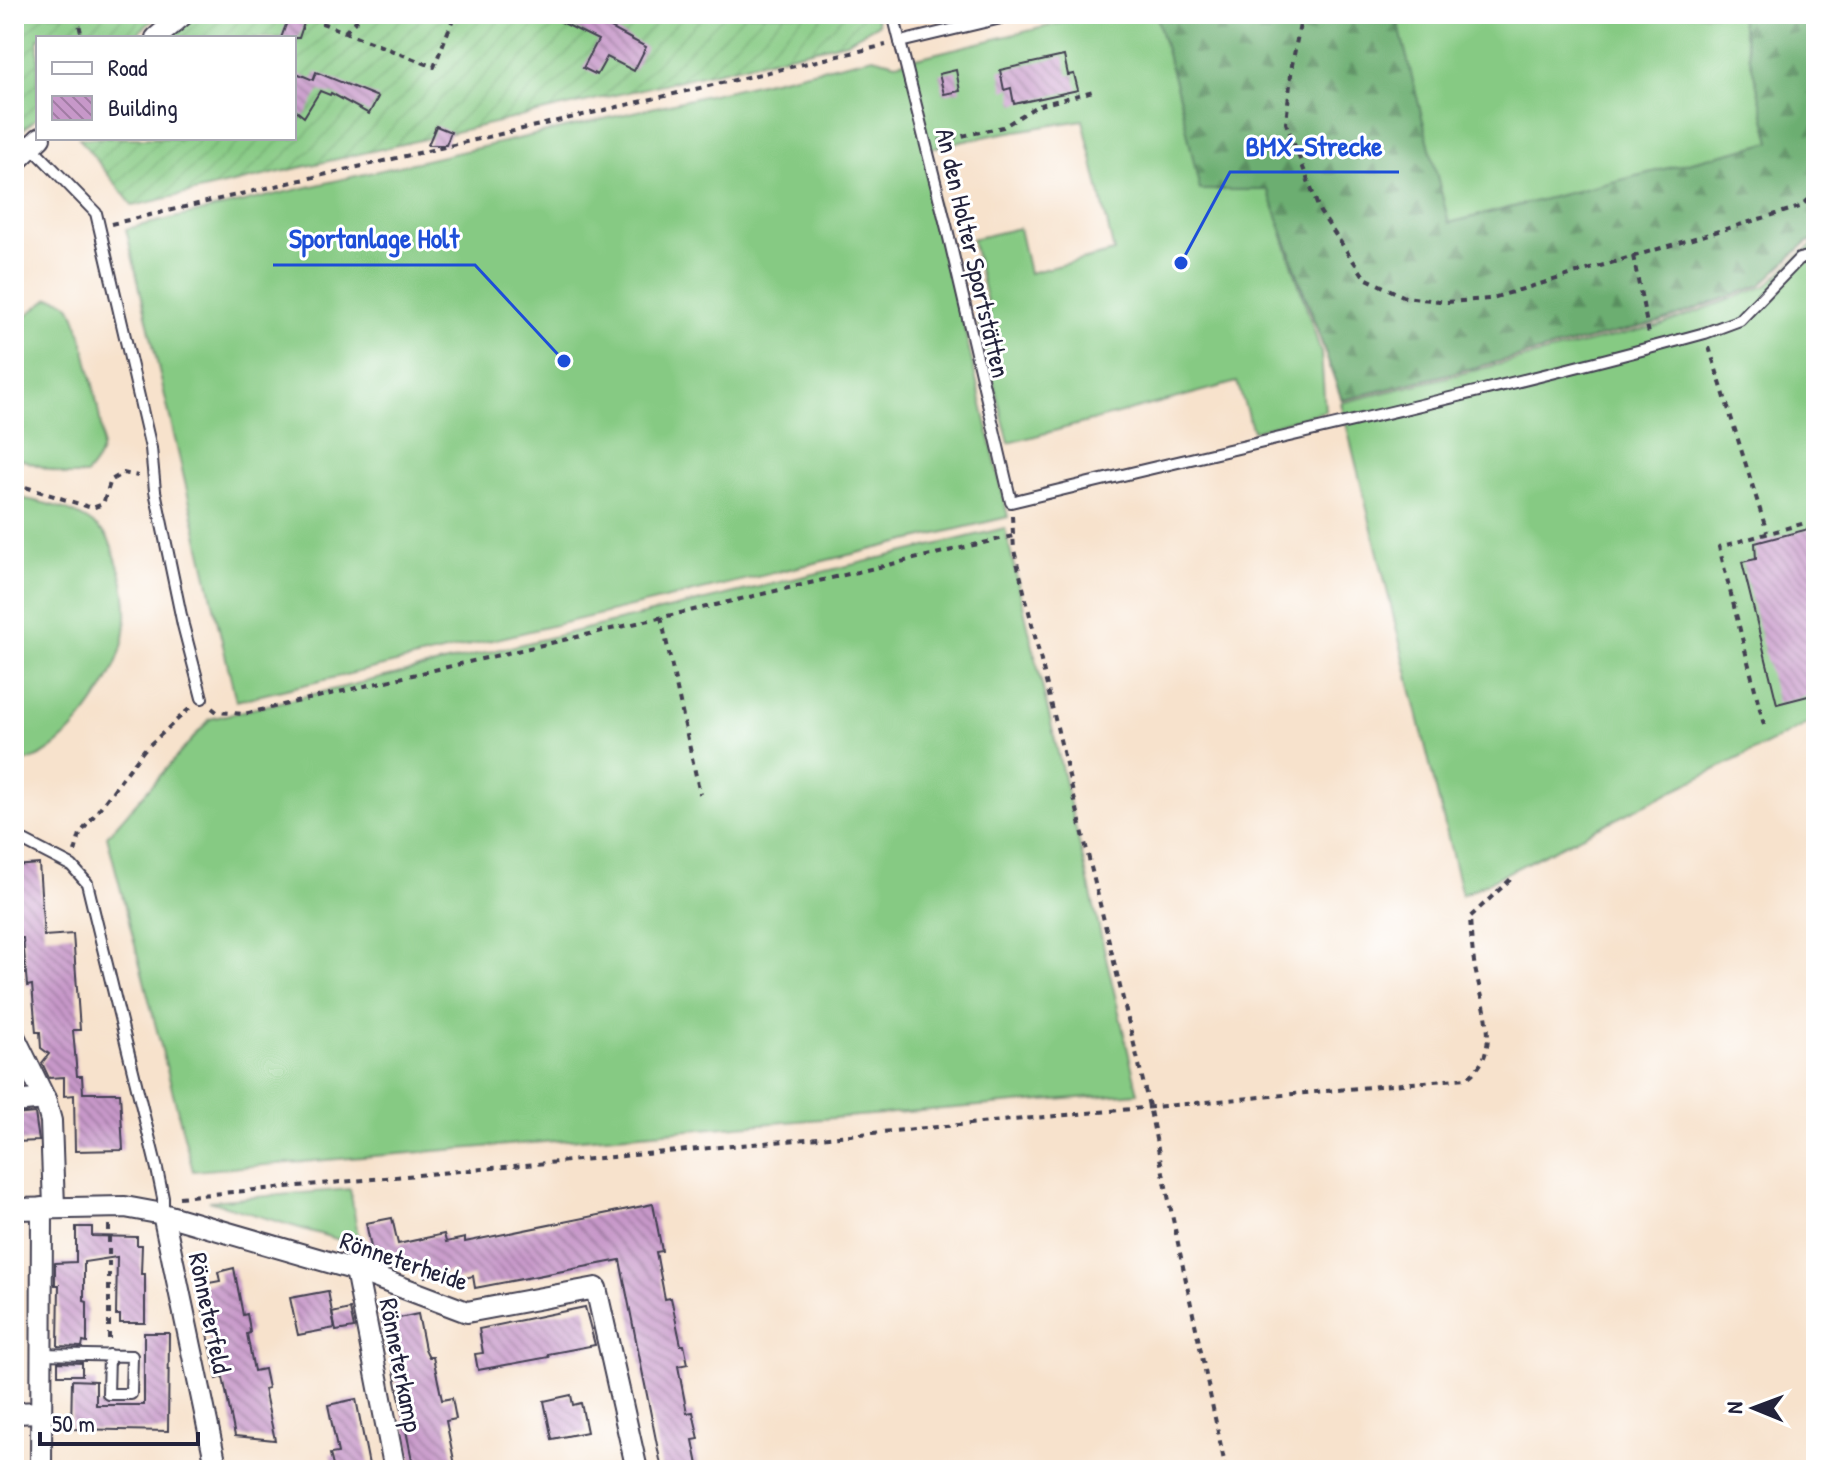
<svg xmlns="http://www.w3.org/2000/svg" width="1830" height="1484" font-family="'Patrick Hand',sans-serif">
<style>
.grass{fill:#86ca83;stroke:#54765f;stroke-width:2}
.forest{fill:url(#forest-firs);stroke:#476856;stroke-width:2}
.garden{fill:url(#garden-furrows);stroke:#54765f;stroke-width:2}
.building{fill:url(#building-back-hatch)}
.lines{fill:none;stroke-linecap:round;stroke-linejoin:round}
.service-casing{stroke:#423f51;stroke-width:14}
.minor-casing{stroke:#423f51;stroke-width:24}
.path{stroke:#423f51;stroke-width:4;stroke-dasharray:6 6;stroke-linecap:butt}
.service{stroke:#fff;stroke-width:10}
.minor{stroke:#fff;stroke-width:20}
.labels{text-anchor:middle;stroke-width:6;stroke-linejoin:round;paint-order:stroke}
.street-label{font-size:26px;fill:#22223b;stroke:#fff}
.leader{fill:none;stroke:#1d4ed8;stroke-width:3}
.callout-dot{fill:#1d4ed8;stroke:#fff;stroke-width:3}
.callout-label{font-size:28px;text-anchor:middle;font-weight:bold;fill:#1d4ed8;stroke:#fff;stroke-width:6;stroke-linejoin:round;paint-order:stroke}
</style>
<defs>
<pattern id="forest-firs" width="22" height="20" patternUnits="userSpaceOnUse" patternTransform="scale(2)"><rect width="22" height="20" fill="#6cae71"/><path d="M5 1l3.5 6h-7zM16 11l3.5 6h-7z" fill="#588d5e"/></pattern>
<pattern id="garden-furrows" width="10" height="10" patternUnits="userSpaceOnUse" patternTransform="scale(2)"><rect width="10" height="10" fill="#86ca83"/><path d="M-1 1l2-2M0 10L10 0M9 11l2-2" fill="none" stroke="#73ad72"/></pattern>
<pattern id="building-back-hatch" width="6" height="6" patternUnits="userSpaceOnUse" patternTransform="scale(2)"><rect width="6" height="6" fill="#c798c9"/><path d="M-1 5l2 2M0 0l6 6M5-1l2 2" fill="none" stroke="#a17ca4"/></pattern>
</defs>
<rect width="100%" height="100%" fill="#fff"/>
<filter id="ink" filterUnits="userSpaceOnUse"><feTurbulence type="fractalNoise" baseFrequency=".0125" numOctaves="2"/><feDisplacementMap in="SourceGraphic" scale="16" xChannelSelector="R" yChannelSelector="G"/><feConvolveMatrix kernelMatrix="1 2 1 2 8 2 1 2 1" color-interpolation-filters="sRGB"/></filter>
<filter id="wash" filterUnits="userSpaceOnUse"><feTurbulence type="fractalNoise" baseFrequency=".006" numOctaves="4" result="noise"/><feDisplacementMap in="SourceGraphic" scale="32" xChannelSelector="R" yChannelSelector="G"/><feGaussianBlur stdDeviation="1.8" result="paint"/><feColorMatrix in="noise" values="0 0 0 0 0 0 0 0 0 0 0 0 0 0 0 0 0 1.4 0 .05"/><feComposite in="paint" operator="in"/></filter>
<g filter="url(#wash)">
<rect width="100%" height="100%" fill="#f7e2cc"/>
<g class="grass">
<polygon points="1098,14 1816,14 1816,240 1807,242 1761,285 1660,322 1342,400 1282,233 1321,353 1325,411 1253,431 1237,382 1009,443 977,318 990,315 972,239 1019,228 1029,273 1114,252 1083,120 998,134 923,150 1008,517 236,701 126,229 873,57 896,63"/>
<polygon points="1816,241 1816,720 1462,895 1341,403 1661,325 1766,286"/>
<path d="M49 298C57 298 66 301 71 308 81 323 103 423 102 442 102 457 94 465 86 475H66L14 457V325Z"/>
<path d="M21 498C51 504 83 511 105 534 111 541 114 553 117 562 127 588 129 621 122 647 111 687 59 764 14 763V500Z"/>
<polygon points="1005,528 1138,1093 193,1171 107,836 210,719"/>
<polygon points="350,1189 360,1246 209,1201"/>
</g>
<polygon class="forest" points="1156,14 1396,14 1449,223 1771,142 1739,14 1816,14 1816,240 1807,242 1761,285 1660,322 1342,400 1268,190 1200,190 1181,104"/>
<g class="garden">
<polygon points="14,14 160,14 132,38 38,38 38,117 14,137"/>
<polygon points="194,14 875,14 878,24 846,42 133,206 79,138 294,138 294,38 166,38"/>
</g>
<g id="blocks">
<g class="building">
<polygon points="290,14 307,14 299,38 281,38"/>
<polygon points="545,14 585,14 646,47 634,71 607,57 597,75 583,68 598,40"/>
<polygon points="1064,56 1068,75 1074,74 1078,90 1014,104 1011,88 1004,90 1000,70"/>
<polygon points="956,70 960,91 944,94 939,74"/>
<polygon points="294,72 313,80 316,72 378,97 369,114 331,93 330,95 320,91 304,117 294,109"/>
<polygon points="436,126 451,132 446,145 428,145"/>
<polygon points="1816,527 1816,694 1777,704 1742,562 1756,559 1755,543"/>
<polygon points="39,864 44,936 73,934 80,1030 73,1030 77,1076 82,1076 83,1093 120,1093 123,1150 75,1151 74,1095 64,1096 64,1077 49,1078 42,1063 49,1054 41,1048 40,1032 36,1032 32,985 27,986 23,938 19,938 17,920 14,920 14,866"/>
<polygon points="35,1113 39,1141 14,1142 14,1115"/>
<polygon points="653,1204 662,1251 656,1252 665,1299 671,1298 681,1345 684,1345 688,1364 678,1366 687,1413 693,1412 699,1439 693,1440 699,1470 662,1470 620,1260 475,1288 473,1276 454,1281 452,1271 425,1277 422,1263 413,1264 412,1262 389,1266 388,1259 374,1262 366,1223 392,1218 398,1244 444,1234 446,1242 465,1238 465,1242"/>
<polygon points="76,1227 92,1227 92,1236 137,1237 137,1245 142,1245 141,1274 145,1274 145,1323 120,1323 120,1315 116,1315 117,1257 84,1262 84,1301 87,1302 87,1343 83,1342 82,1347 58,1346 59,1285 55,1285 55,1263 76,1262"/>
<polygon points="234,1268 243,1315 247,1314 249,1324 250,1333 247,1334 254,1371 264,1369 268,1388 264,1389 275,1440 235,1436 223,1377 217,1379 198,1285 220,1281 218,1272"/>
<polygon points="328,1291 335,1328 298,1335 290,1298"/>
<polygon points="585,1307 595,1345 548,1354 549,1357 478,1370 475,1354 483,1353 479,1329"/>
<polygon points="350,1309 354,1328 336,1331 332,1313"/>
<polygon points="418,1314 425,1349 429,1357 433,1357 442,1400 452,1398 456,1419 446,1421 456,1470 414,1470 389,1346 386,1347 381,1322"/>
<polygon points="144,1333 169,1333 168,1431 71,1429 72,1380 96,1381 96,1405 144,1405"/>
<polygon points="58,1362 82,1363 82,1375 58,1375"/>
<polygon points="571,1395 573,1405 581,1403 587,1432 552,1439 544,1401"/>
<polygon points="356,1399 370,1470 334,1470 330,1454 338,1453 328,1405"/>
</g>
</g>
</g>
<g filter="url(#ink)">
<use href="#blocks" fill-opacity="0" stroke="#423f51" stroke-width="2"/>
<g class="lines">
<defs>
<g id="service">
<path d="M893 14 947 229 1011 502C1242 445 1475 396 1705 333L1740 320 1799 259 1816 255"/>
<polyline points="900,42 1018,14"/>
<polyline points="31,146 96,213 151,448 155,491 183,625 202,698"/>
<polyline points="14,836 72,866 87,883 157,1169 163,1198 163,1214"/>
<polyline points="41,1354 132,1356 131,1394 108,1394 109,1355"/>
</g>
<g id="minor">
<polyline points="156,38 184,14"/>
<polyline points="14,163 40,138"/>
<polyline points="14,1036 45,1099 51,1121 54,1207"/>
<polyline points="14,1102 45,1099"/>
<polyline points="14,1209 125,1207 163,1214 356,1270 467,1312 596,1288 637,1470"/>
<polyline points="163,1214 217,1470"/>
<polyline points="356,1270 395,1470"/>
<polyline points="14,1413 41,1412"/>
<polyline points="41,1470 42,1208"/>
</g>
</defs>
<use href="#service" class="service-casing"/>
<use href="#minor" class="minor-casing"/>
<g class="path">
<polyline points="77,14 81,33"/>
<polyline points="299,14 434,67 455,14"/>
<polyline points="1302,14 1292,65 1286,123 1320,212 1365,278 1405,297 1447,302 1489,299 1800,207 1816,193"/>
<polyline points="345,32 363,14"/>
<polyline points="939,141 1003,127 1037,106 1097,90"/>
<polyline points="111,224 886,45"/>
<polyline points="1633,256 1649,334"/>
<polyline points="1709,347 1767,532"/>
<polyline points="14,486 22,486 92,508 103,504 111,480 123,473 138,476"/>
<polyline points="1012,516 1014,550 1149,1106 1226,1470"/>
<polyline points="661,617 700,794"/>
<polyline points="212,708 217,712 244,714 1013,536"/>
<polyline points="1764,725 1719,547 1816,520"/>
<polyline points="75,852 80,834 144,750 190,708"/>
<path d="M179 1197 1467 1078C1504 1052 1482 1004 1475 968 1472 951 1471 934 1470 917L1512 878"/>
<polyline points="109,1225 109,1340"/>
</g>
<use href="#service" class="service"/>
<use href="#minor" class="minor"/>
</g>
</g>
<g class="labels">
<g class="street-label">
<text transform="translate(973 253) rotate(77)" y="9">An den Holter Sportstätten</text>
<text transform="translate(404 1261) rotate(19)" y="9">Rönneterheide</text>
<text transform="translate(210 1313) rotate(78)" y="9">Rönneterfeld</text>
<text transform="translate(401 1365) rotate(79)" y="9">Rönneterkamp</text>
</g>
</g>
<path class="leader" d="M1181 263L1230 172H1399M564 361L475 265H273"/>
<g class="callout-dot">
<circle cx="1181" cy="263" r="8"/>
<circle cx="564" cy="361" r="8"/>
</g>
<g class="callout-label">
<text x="1314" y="156">BMX-Strecke</text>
<text x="374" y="248">Sportanlage Holt</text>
</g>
<rect width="1830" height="1484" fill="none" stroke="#fff" stroke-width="48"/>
<rect x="36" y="36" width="260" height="104" fill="#ffffff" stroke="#a7a7b1" stroke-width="2"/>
<rect x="52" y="62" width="40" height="12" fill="#ffffff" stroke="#a7a7b1" stroke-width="2"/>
<text x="108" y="76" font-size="24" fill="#22223b">Road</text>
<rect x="52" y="96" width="40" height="24" fill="url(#building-back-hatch)" stroke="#a7a7b1" stroke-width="2"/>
<text x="108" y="116" font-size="24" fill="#22223b">Building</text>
<g transform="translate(1754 1408) rotate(271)" stroke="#ffffff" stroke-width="6" paint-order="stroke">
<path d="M0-6L14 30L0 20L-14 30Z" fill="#22223b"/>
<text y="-12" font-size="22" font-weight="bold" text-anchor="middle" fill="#22223b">N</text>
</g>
<path d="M40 1432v12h158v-12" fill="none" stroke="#22223b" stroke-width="4"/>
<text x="52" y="1432" font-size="24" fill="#22223b" stroke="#ffffff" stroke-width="6" paint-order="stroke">50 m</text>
</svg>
